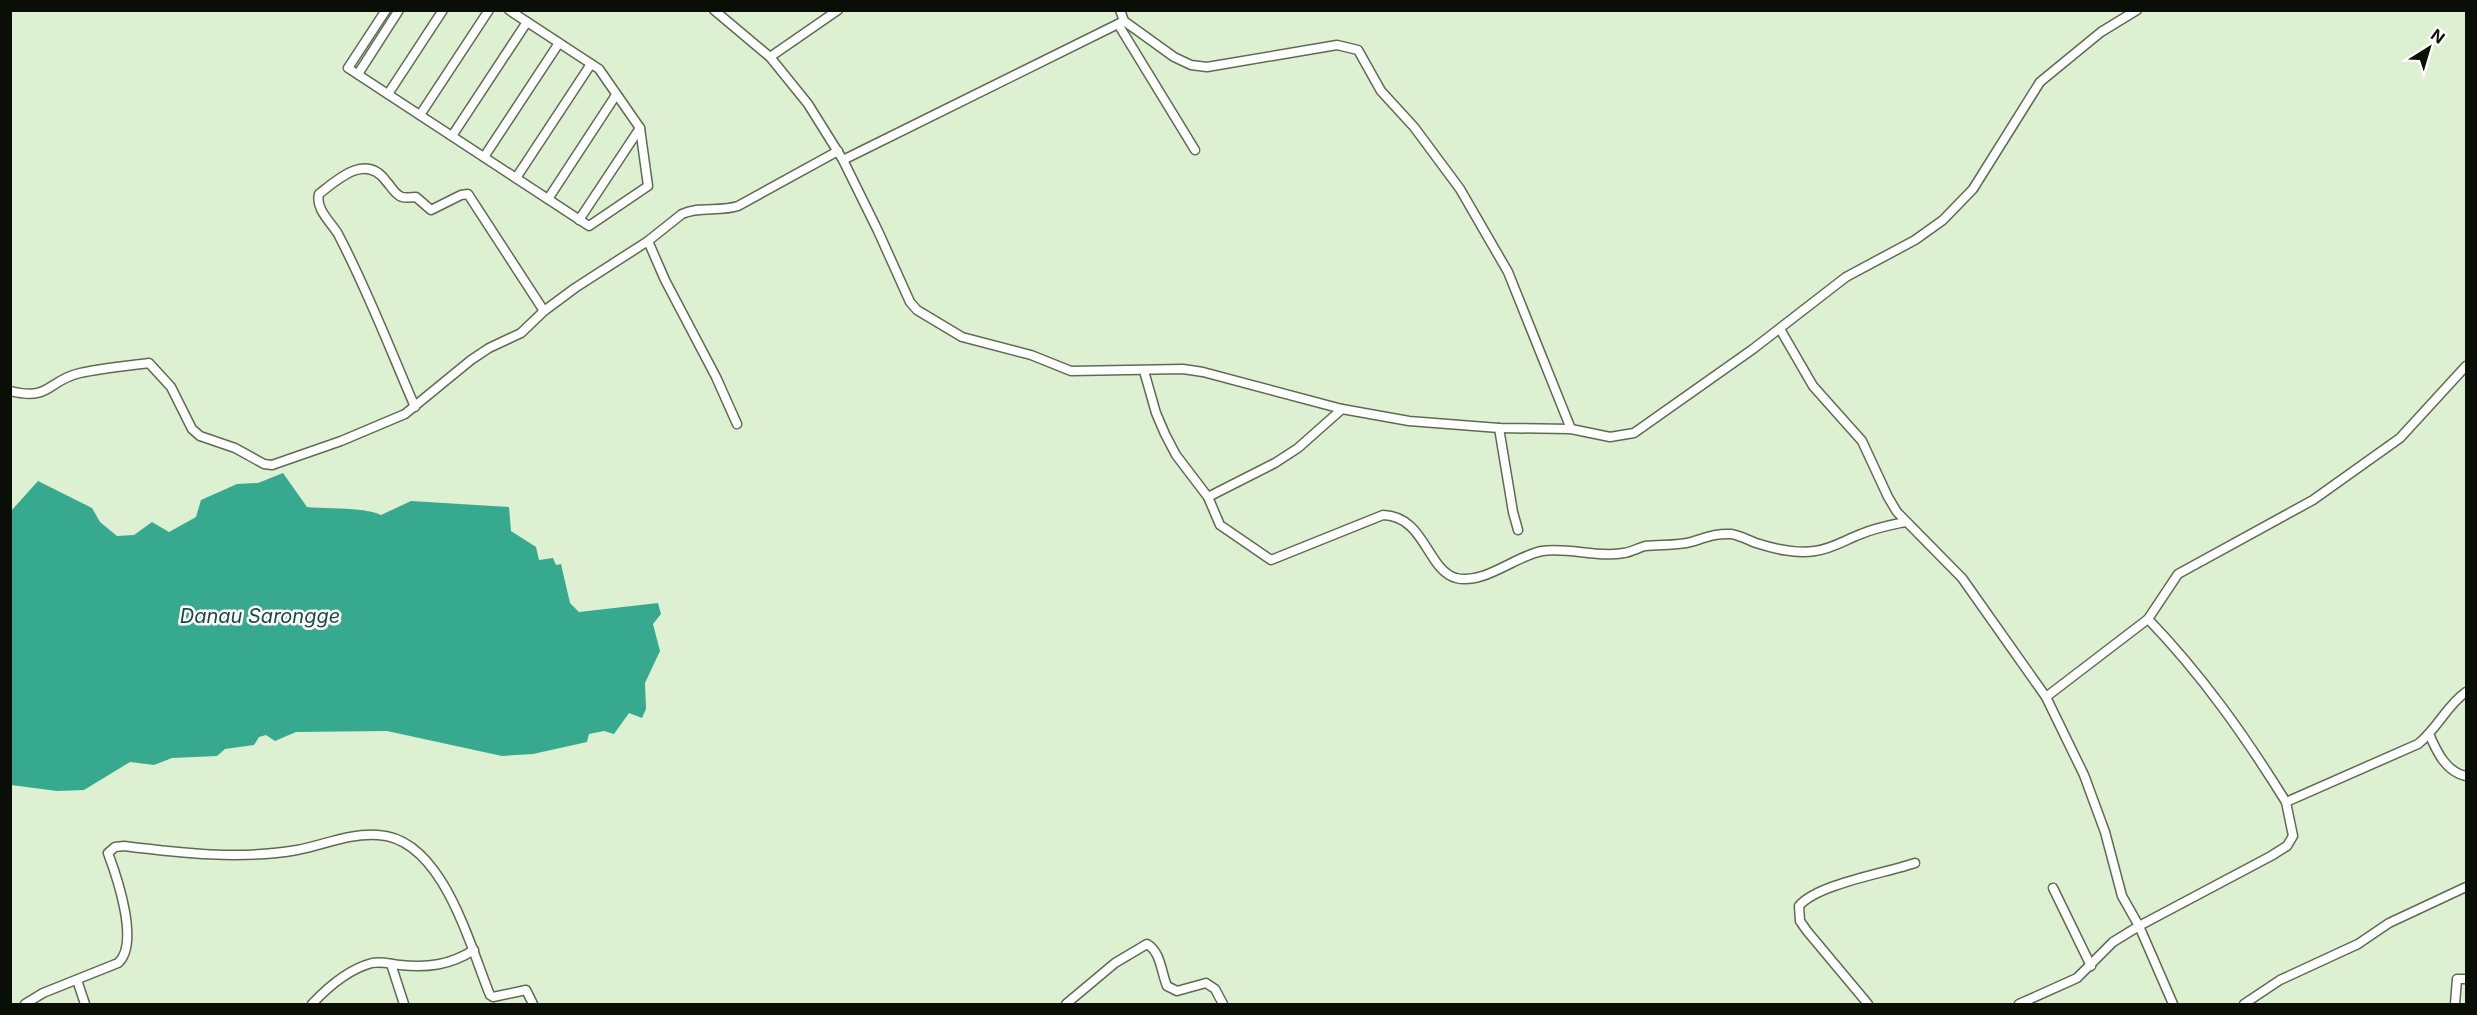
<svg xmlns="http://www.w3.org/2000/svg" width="2477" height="1015" font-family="Inter,sans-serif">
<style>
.water{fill:#37a98f}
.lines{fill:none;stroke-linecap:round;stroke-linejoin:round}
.street-casing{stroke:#5c6c51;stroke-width:11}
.street{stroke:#fff;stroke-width:8}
.labels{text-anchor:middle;stroke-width:5;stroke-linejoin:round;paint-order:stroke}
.water-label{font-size:20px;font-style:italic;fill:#1a4a3e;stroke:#fff}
</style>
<rect width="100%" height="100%" fill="#def0d2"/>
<path class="water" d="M283 473 307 507C327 509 365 507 381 515L411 501 509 507 511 531 536 547 539 560 553 558 556 565 561 564 570 603 579 612 658 603 661 614 653 624 660 651 645 683 646 709 642 718 629 713 614 734 604 731 589 734 587 742 533 754 502 756 387 731 296 732 275 741 266 735 259 737 254 745 225 749 217 756 172 758 154 765 130 762 84 790 57 791 11 785V511L38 481 92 508 100 522 117 536 134 535 152 522 169 532 196 517 201 500 237 484 258 483Z"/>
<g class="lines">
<defs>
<g id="street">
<polyline points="386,10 348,68 589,226 648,186 640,128 599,69 509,10"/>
<polyline points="714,10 770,57 808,104 843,160 878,231 910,302 917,310 962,337 1031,355 1071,371 1183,369 1203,372 1342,409 1409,421 1499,428 1571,429 1610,437 1634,433 1753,349 1846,277 1915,240 1943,220 1973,189 2040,82 2101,32 2137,10"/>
<polyline points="1120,10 1124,21 1174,57 1191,65 1207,67 1337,45 1358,50 1381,91 1414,127 1460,189 1508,272 1571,429"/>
<polyline points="1118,24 1195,150"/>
<polyline points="770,57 838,10"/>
<polyline points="358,74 399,10"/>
<polyline points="388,94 443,10"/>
<polyline points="420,115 489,10"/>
<polyline points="452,136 527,22"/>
<polyline points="484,157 559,43"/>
<polyline points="843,160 1124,21"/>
<polyline points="516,178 591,64"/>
<polyline points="548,199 616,95"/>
<polyline points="579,220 640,128"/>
<polyline points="1780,329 1813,386 1862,441 1888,497 1897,512 1962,578 2046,697 2084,775 2105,832 2122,896 2139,926 2173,1004"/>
<path d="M1144 371 1156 413 1165 434 1176 455 1208 497 1220 525 1271 560 1383 515C1425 516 1427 570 1456 578 1484 585 1515 556 1542 551 1569 547 1597 558 1624 553 1631 552 1638 548 1645 546 1660 544 1676 546 1691 542 1705 538 1715 533 1731 534 1739 535 1748 540 1756 543 1775 549 1795 554 1815 551 1832 549 1845 540 1861 534 1875 528 1891 525 1905 522"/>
<path d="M10 391C52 401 46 381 80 373 102 368 126 366 149 363L171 387 192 429 200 436 235 448 264 464 272 465 341 441 405 414 471 360 489 348 521 333 544 311 575 288 648 241"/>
<path d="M415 407C390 349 367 289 338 234 331 222 315 209 319 194 338 179 366 153 386 181 391 186 395 195 402 197 406 198 412 197 416 197L431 210 461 195 468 194 544 311"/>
<path d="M737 424 716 377 665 280 648 241 682 214C699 206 720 212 738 206L838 151"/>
<polyline points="1499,428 1513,512 1518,530"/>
<polyline points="1208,497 1275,463 1298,448 1342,409"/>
<path d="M2148 619C2202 675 2245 736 2286 802"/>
<polyline points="2046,697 2148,619 2178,574 2313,500 2400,438 2466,366"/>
<path d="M2429 734C2437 752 2446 772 2466 776"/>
<polyline points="2053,888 2091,966"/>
<polyline points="391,964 404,1004"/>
<polyline points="77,980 85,1004"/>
<path d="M25 1004 43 993 118 963C140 944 117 877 108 853L115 847 124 846C180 853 241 860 297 850 324 845 349 833 378 835 443 838 470 947 490 995L493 997 526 990 533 1004"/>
<path d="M312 1004C327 988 349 969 372 963 381 961 391 964 400 965 428 968 450 965 474 950"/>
<path d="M1066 1004 1115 963 1147 944C1161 952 1161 972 1167 986L1177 991 1206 983 1215 989 1223 1004"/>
<path d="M1868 1004 1807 931 1800 921 1799 906C1817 884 1886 873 1915 863"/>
<path d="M2019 1004 2077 978 2113 942 2139 926 2271 856 2287 846 2293 836 2286 802 2418 744C2437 729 2447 705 2466 692"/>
<polyline points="2244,1004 2280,980 2358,944 2389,923 2466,887"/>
<polyline points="2455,1004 2457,979 2466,979"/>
</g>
</defs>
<use href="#street" class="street-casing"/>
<use href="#street" class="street"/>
</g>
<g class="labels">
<g class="water-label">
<text x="260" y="623">Danau Sarongge</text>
</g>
</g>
<rect width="2477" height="1015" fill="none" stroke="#090f06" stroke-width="24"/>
<g transform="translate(2429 48) rotate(37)" stroke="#ffffff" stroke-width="4.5" paint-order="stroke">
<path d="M0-4.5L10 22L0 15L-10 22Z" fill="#090f06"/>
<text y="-9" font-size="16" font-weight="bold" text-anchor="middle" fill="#090f06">N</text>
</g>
</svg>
